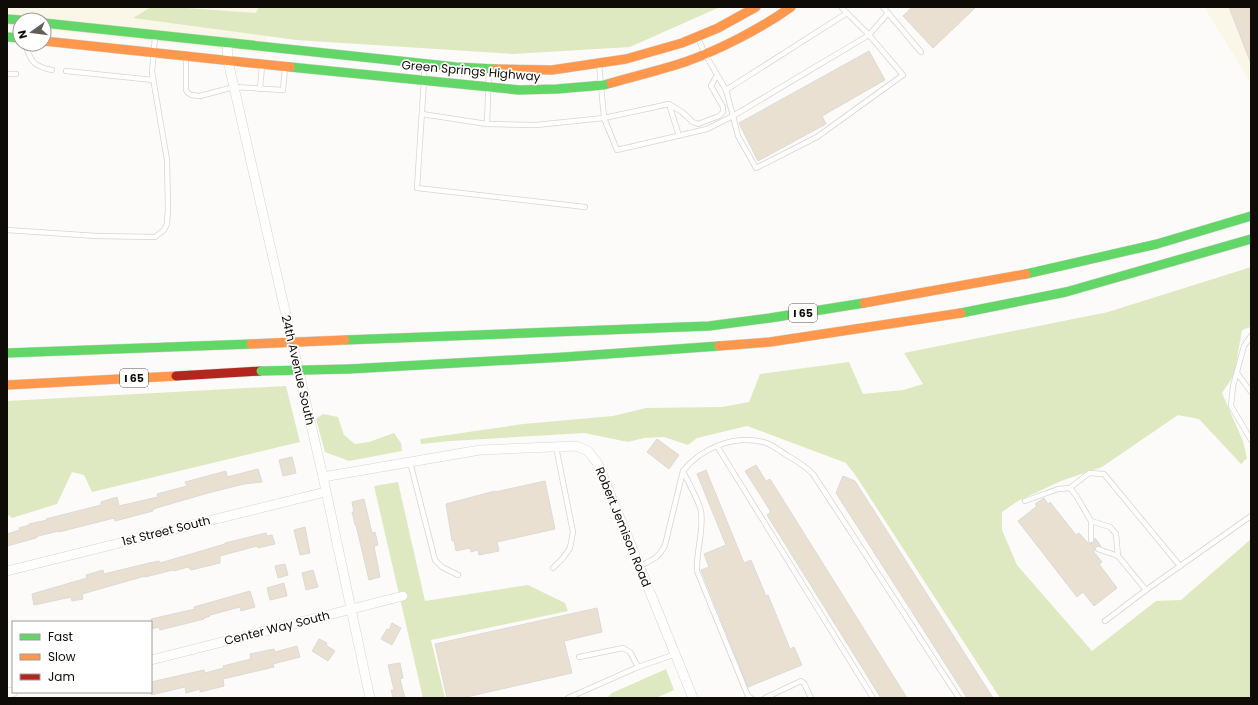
<svg xmlns="http://www.w3.org/2000/svg" width="1258" height="705" font-family="Poppins,sans-serif">
<style>
.commercial{fill:#faf6e8}
.green{fill:#dfe9c1}
.building{fill:#e9e0d2;stroke:#dddad6}
.lines{fill:none;stroke-linecap:round;stroke-linejoin:round}
.lane-casing{stroke:#d8d6d2;stroke-width:6}
.street-casing{stroke:#d8d6d2;stroke-width:10}
.fast-casing{stroke:#d8d6d2;stroke-width:10}
.slow-casing{stroke:#d8d6d2;stroke-width:10}
.jam-casing{stroke:#d8d6d2;stroke-width:10}
.lane{stroke:#fffefe;stroke-width:4.5}
.street{stroke:#fffefe;stroke-width:9}
.fast{stroke:#63d668;stroke-width:9}
.slow{stroke:#ff974d;stroke-width:9}
.jam{stroke:#b3261e;stroke-width:9}
.fast-bridge-casing{stroke:#d8d6d5;stroke-width:10;stroke-linecap:butt}
.slow-bridge-casing{stroke:#d8d6d5;stroke-width:10;stroke-linecap:butt}
.fast-bridge{stroke:#63d668;stroke-width:9}
.slow-bridge{stroke:#ff974d;stroke-width:9}
.labels{text-anchor:middle;stroke-width:3.5;stroke-linejoin:round;paint-order:stroke}
.shield{fill:#fff;stroke:#575451;stroke-width:1}
.shield-label{font-size:11px;font-weight:bold;fill:#0f0b06}
.street-label{font-size:12px;fill:#0f0b06;stroke:#fff}
</style>
<rect width="100%" height="100%" fill="#fcfbf9"/>
<g class="commercial">
<polygon points="7,7 267,7 267,54 44,30 44,20 20,20 20,27 7,25"/>
<polygon points="1204,7 1251,7 1251,83"/>
</g>
<g class="green">
<polygon points="151,7 172,7 256,13 259,7 720,7 630,47 513,54 296,40 133,18"/>
<polygon points="1251,267 1251,327 1242,330 1234,375 1222,393 1243,441 1247,458 1241,464 1199,419 1178,415 1102,467 1061,481 1018,501 1002,512 1002,530 1017,565 1092,651 1156,601 1181,600 1251,539 1251,698 1000,698 856,476 846,463 747,426 697,438 688,445 664,437 644,438 628,442 584,433 451,441 421,444 420,439 523,424 613,416 646,408 722,407 749,402 760,374 849,362 863,394 903,390 923,384 904,353 1108,312"/>
<polygon points="286,386 300,442 92,492 84,475 72,472 57,504 12,518 7,514 7,401"/>
<polygon points="323,414 338,417 344,435 355,444 369,442 394,433 401,443 402,451 349,461 325,452 316,419"/>
<polygon points="398,482 425,601 528,585 565,603 568,611 431,640 445,698 423,698 374,486"/>
<polygon points="666,669 674,690 656,698 607,698 612,693"/>
</g>
<g class="building">
<polygon points="912,7 976,7 933,48 903,16"/>
<polygon points="1229,7 1251,7 1251,61 1250,61"/>
<polygon points="869,51 885,80 822,116 826,124 758,161 739,123"/>
<polygon points="657,439 679,455 669,469 647,452"/>
<polygon points="292,457 296,473 283,476 279,460"/>
<polygon points="756,465 766,481 770,479 907,698 881,698 767,515 771,512 745,471"/>
<polygon points="258,469 262,482 244,484 208,493 153,509 153,511 149,512 115,521 114,518 59,532 59,531 38,536 36,538 7,546 7,534 20,530 19,528 29,525 29,524 47,520 46,519 101,505 101,502 117,497 119,506 158,497 157,494 187,486 185,482 226,471 227,477"/>
<polygon points="706,470 744,563 751,560 766,596 768,595 790,649 794,647 802,665 748,687 701,570 709,567 704,554 726,545 697,474"/>
<polygon points="843,476 855,481 993,698 967,698 836,493"/>
<polygon points="545,481 555,529 497,542 499,551 479,555 478,550 471,552 470,548 456,551 454,541 452,541 446,504 495,491 495,492"/>
<polygon points="1044,498 1048,504 1050,502 1076,535 1079,533 1088,543 1091,544 1094,542 1095,538 1101,546 1095,546 1094,552 1102,562 1099,564 1117,588 1094,606 1083,592 1077,597 1018,521 1037,506 1035,504"/>
<polygon points="364,499 372,533 375,532 378,545 374,546 380,577 369,580 356,525 355,525 354,520 352,512 354,512 352,502"/>
<polygon points="305,527 310,553 300,555 294,530"/>
<polygon points="266,533 267,536 272,535 275,544 258,548 257,546 220,556 220,563 191,570 188,567 174,571 173,570 145,577 145,576 82,594 83,599 72,601 71,597 34,605 32,594 87,578 86,575 103,570 104,574 149,563 159,561 160,563 225,544 225,543"/>
<polygon points="285,564 288,575 278,578 275,566"/>
<polygon points="313,570 318,587 306,590 302,573"/>
<polygon points="284,583 287,596 270,600 267,588"/>
<polygon points="250,591 255,607 241,611 240,607 210,615 210,616 204,618 204,619 160,630 159,627 151,629 151,619 195,609 194,607"/>
<polygon points="597,608 602,632 564,641 572,673 462,698 447,698 435,644"/>
<polygon points="392,623 401,628 392,645 381,639 387,629 389,630"/>
<polygon points="319,639 327,643 326,645 335,651 328,661 312,651"/>
<polygon points="297,646 300,657 273,664 274,667 223,679 224,686 200,692 200,689 186,693 185,687 151,695 151,682 204,670 205,673 224,668 223,666 251,659 250,654 274,649 275,652"/>
<polygon points="400,663 403,678 400,679 405,698 393,698 391,690 394,690 388,665"/>
</g>
<g class="lines">
<defs>
<g id="lane">
<polyline points="883,7 921,52"/>
<polyline points="847,13 869,35 888,13"/>
<polygon points="869,35 903,75 817,137 756,168 738,136 733,116"/>
<polyline points="698,38 705,54 726,90 733,116 707,129 617,150 604,118 669,104 682,112 693,122 698,124 719,116 723,112 723,107 711,86 717,75"/>
<path d="M25 44C31 62 33 66 52 70"/>
<polyline points="186,58 186,90 188,93 191,95 200,96 234,87 283,90 285,68"/>
<polyline points="424,65 424,80 417,188 585,207"/>
<polyline points="66,71 153,80"/>
<polyline points="7,74 16,74"/>
<polyline points="260,89 262,66"/>
<polyline points="726,90 847,13 841,7"/>
<polyline points="669,104 679,136"/>
<polyline points="422,114 487,124 489,71"/>
<polyline points="487,124 536,125 604,118 599,64"/>
<polyline points="7,230 97,236 155,237 164,230 167,224 168,208 167,160 152,72 155,37"/>
<polyline points="1251,336 1244,346 1233,386 1231,406 1251,440"/>
<polyline points="1237,373 1251,392"/>
<polyline points="717,446 873,698"/>
<polyline points="410,462 435,560 442,567 458,575"/>
<path d="M683 471C688 482 699 501 701 511 704 531 696 551 697 571L748 696 751 698"/>
<polyline points="1025,501 1058,489 1070,488"/>
<polyline points="1091,521 1091,540"/>
<polyline points="1098,549 1118,556"/>
<path d="M640 566C652 560 659 558 665 545L683 471C701 448 734 435 763 442 772 444 780 451 788 456 797 461 805 466 813 474L959 698"/>
<polyline points="553,568 563,558 570,548 573,532 556,447"/>
<polyline points="1146,590 1251,516"/>
<polyline points="1105,621 1146,590 1118,556 1116,534 1110,527 1091,521 1077,497 1070,488 1089,473 1104,474 1180,566"/>
<polyline points="579,657 623,648 630,652 638,667"/>
<polyline points="568,698 638,667 676,654"/>
<polyline points="765,698 801,681 804,683 811,698"/>
</g>
<g id="street">
<polyline points="227,43 228,61 323,477 370,698"/>
<polyline points="323,477 480,450 576,446 588,451 598,464 693,698"/>
<polyline points="7,571 325,492"/>
<polyline points="151,660 403,596"/>
<polyline points="7,693 13,692"/>
</g>
<g id="fast">
<polyline points="7,19 20,20"/>
<polyline points="44,23 456,67 495,69"/>
<polyline points="7,37 20,38"/>
<polyline points="290,67 519,90 557,89 604,85 611,83"/>
<polyline points="1026,274 1157,244 1251,216"/>
<polyline points="961,313 1066,292 1251,239"/>
<polyline points="345,340 709,326 770,318 864,303"/>
<polyline points="7,353 251,344"/>
<polyline points="349,369 565,357 719,346"/>
</g>
<g id="slow">
<polyline points="44,41 290,67"/>
<polyline points="495,69 552,70 626,59 682,43 718,28 756,7"/>
<path d="M611 83C635 76 661 70 685 62 719 50 762 28 791 7"/>
<polyline points="864,303 1026,274"/>
<polyline points="719,346 770,342 961,313"/>
<polyline points="7,385 176,376"/>
</g>
<polyline id="jam" points="176,376 261,371"/>
</defs>
<use href="#lane" class="lane-casing"/>
<use href="#street" class="street-casing"/>
<use href="#fast" class="fast-casing"/>
<use href="#slow" class="slow-casing"/>
<use href="#jam" class="jam-casing"/>
<use href="#lane" class="lane"/>
<use href="#street" class="street"/>
<use href="#fast" class="fast"/>
<use href="#slow" class="slow"/>
<use href="#jam" class="jam"/>
<defs>
<polyline id="fast-bridge" points="261,371 349,369"/>
<polyline id="slow-bridge" points="251,344 345,340"/>
</defs>
<use href="#fast-bridge" class="fast-bridge-casing"/>
<use href="#slow-bridge" class="slow-bridge-casing"/>
<use href="#fast-bridge" class="fast-bridge"/>
<use href="#slow-bridge" class="slow-bridge"/>
</g>
<g class="labels">
<g class="shield">
<rect x="789" y="304" width="28" height="18" rx="3"/>
<rect x="120" y="369" width="28" height="18" rx="3"/>
</g>
<g class="shield-label">
<text x="803" y="317">I 65</text>
<text x="134" y="382">I 65</text>
</g>
<g class="street-label">
<text transform="translate(471 71) rotate(5)" y="4">Green Springs Highway</text>
<text transform="translate(298 370) rotate(77)" y="4">24th Avenue South</text>
<text transform="translate(623 527) rotate(68)" y="4">Robert Jemison Road</text>
<text transform="translate(166 531) rotate(-14)" y="4">1st Street South</text>
<text transform="translate(277 628) rotate(-14)" y="4">Center Way South</text>
</g>
</g>
<rect width="1258" height="705" fill="none" stroke="#0f0b06" stroke-width="16"/>
<rect x="12" y="621" width="140" height="72" fill="#ffffff" stroke="#9f9d9b"/>
<rect x="20" y="634" width="20" height="6" fill="#63d668" stroke="#9f9d9b"/>
<text x="48" y="641" font-size="12" fill="#0f0b06">Fast</text>
<rect x="20" y="654" width="20" height="6" fill="#ff974d" stroke="#9f9d9b"/>
<text x="48" y="661" font-size="12" fill="#0f0b06">Slow</text>
<rect x="20" y="674" width="20" height="6" fill="#b3261e" stroke="#9f9d9b"/>
<text x="48" y="681" font-size="12" fill="#0f0b06">Jam</text>
<g transform="translate(32 32) rotate(256)"><circle r="19" fill="#ffffff" stroke="#9f9d9b"/>
<path d="M0-3L7 15L0 10L-7 15Z" fill="#625f5b"/>
<text y="-6" font-size="11" font-weight="bold" text-anchor="middle" fill="#0f0b06">N</text>
</g>
</svg>
